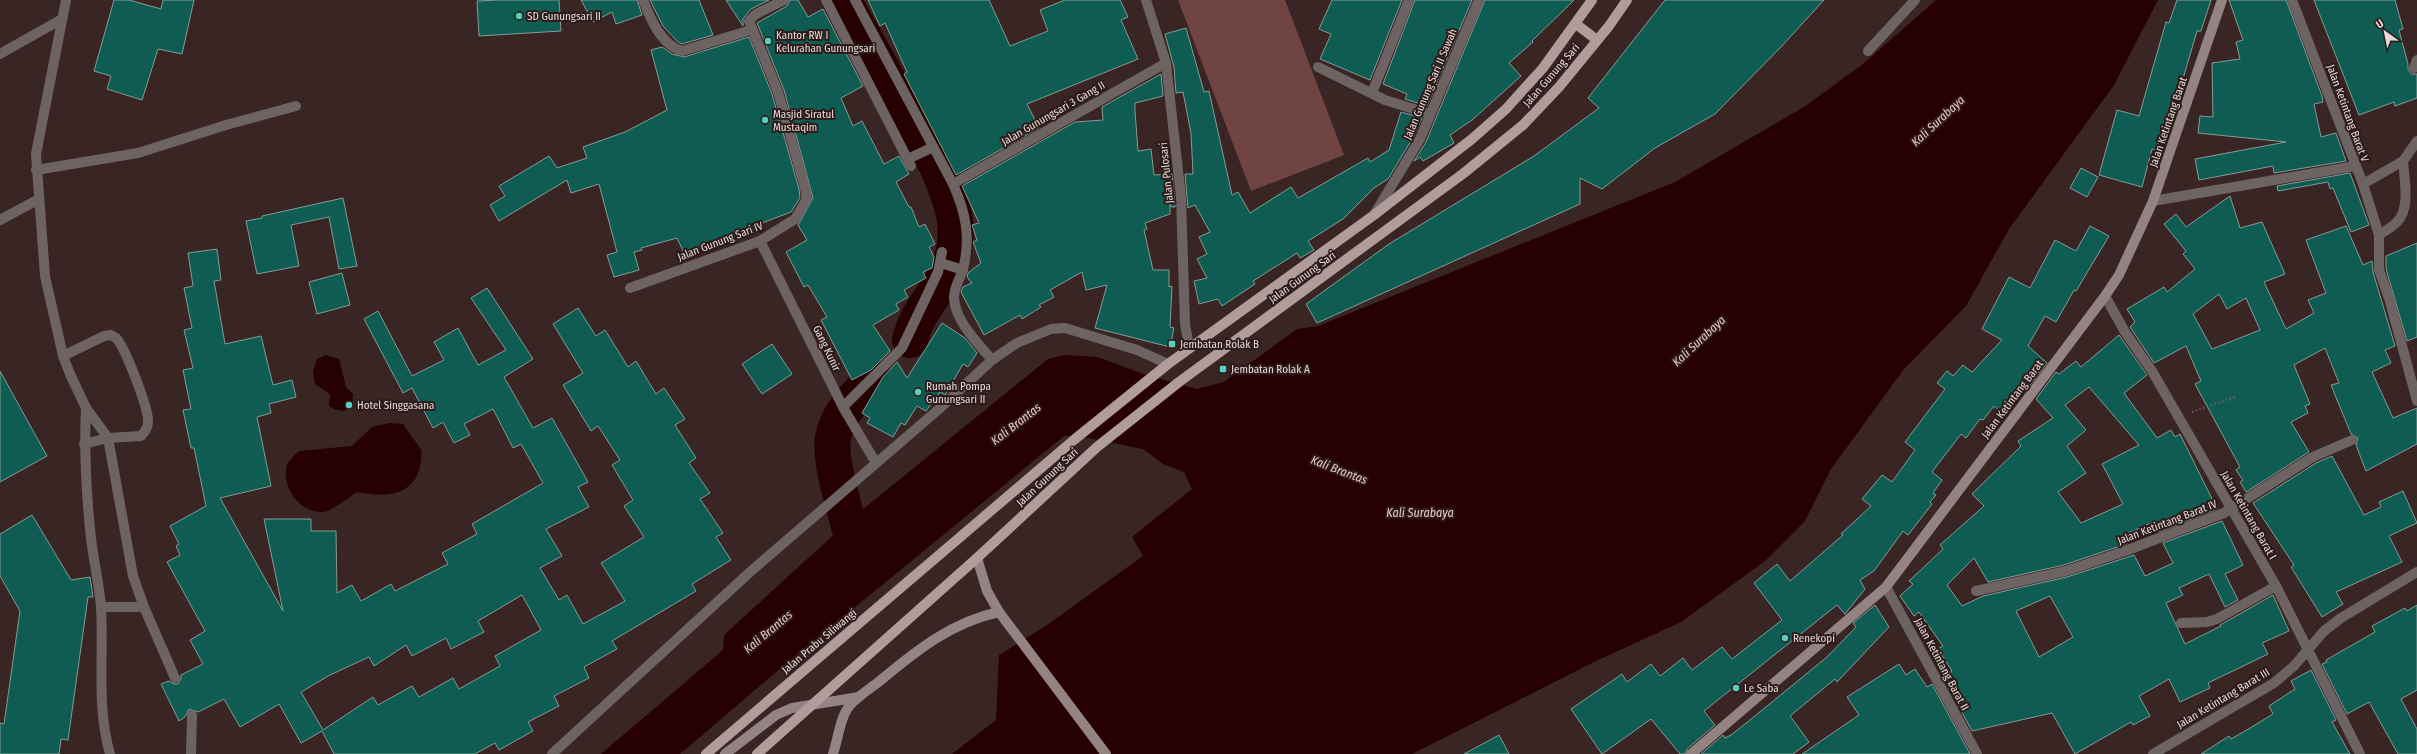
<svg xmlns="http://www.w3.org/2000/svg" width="2417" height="754" font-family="'Fira Sans Condensed',sans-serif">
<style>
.green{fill:#6f4443}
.water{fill:#270002}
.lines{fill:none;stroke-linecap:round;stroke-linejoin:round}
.river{stroke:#270002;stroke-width:36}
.building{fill:#0f5c53;stroke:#839c97;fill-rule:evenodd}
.path{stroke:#7a6a69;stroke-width:2.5;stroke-dasharray:1 3;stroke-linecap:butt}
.lane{stroke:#6e6363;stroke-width:10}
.street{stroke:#6e6363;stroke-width:10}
.secondary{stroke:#938382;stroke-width:10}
.primary{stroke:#b09c9a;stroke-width:10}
.poi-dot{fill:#59cebe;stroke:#2d1b1a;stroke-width:1.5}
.labels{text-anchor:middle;stroke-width:4;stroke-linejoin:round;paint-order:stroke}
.poi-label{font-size:11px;fill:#e7dad9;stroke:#2d1b1a;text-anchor:start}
.street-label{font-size:11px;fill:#e7dad9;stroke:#2d1b1a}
.water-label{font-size:12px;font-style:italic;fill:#f1c8c5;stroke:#2d1b1a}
</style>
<rect width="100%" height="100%" fill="#382524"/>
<polygon class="green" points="1178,0 1285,0 1344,155 1251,191"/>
<g class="water">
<polygon points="1936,0 2158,0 2114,85 2009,229 1966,306 1904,369 1831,469 1805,521 1765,561 1681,622 1596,661 1412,754 952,754 996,720 999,655 1047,625 1143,556 1132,537 1192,489 1184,472 1163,464 1143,449 1074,435 1064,436 782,667 680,754 601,754 723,650 724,635 851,519 1048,359 1064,355 1098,357 1146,375 1197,389 1224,382 1297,329 1318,326 1675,182 1804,107 1863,64"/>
<path d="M326 355 339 359 346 387 353 394 352 407C343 413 338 411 329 406L330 394 315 384 313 372 317 359Z"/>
<path d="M389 423 403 424 422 451C421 457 421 466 418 473 407 499 380 496 357 492 350 496 331 512 323 512 300 513 281 487 287 465 289 460 295 455 299 451L352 446 372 427Z"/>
</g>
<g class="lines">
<g class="river">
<path d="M843 0 937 166C954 205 965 235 945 276 937 292 923 306 916 323 913 328 912 335 910 340"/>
<path d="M858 558C851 530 828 463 833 438 837 414 857 394 874 379"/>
</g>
</g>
<g class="building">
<polygon points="114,0 129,0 161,9 163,0 194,0 182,54 158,49 142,100 107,89 111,76 94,71"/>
<polygon points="500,0 559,0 561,31 479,36 477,1"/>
<polygon points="581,0 637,0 642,15 616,24 612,12 593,22"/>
<polygon points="650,0 699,0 713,35 682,44 678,42 663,26"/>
<polygon points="726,0 769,0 751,9 743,19 743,26"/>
<polygon points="790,0 798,0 808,17 823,9 863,86 841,98 853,126 862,121 884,164 899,156 909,174 896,182 909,207 911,207 919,227 925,224 935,244 929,247 934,257 932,268 923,272 926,278 904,290 908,297 896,304 899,310 873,325 890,351 871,370 852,380 821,320 827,317 808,285 804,287 786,252 807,240 798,225 813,198 784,90 757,23 787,6"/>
<polygon points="868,0 989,0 1010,46 1048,31 1040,10 1065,0 1120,0 1128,17 1121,20 1138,59 1027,104 1039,128 956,175 908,82 904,74 907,72 885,23 880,26"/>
<polygon points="1332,0 1402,0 1370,80 1320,59 1331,34 1319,29"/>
<polygon points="1415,0 1472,0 1427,106 1405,99 1407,94 1383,84"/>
<polygon points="1485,0 1574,0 1532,41 1533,42 1509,63 1521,76 1472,120 1450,135 1454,143 1423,161 1420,157 1414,161 1426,142"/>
<polygon points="1665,0 1824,0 1780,48 1715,114 1655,148 1602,189 1580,178 1580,204 1317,323 1306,304 1389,244 1534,156 1599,108 1588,98"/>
<polygon points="2177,0 2211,0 2201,31 2197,31 2182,82 2170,113 2173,113 2165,140 2160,138 2156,150 2152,149 2142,187 2099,175 2117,110 2139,116 2166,22 2169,23"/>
<polygon points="2229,0 2286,0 2322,96 2323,102 2314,104 2321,137 2336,133 2346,161 2274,173 2273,166 2199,180 2195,159 2286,142 2198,133 2200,116 2213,117 2212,63 2240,59 2236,42 2243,40"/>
<polygon points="2314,0 2395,0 2403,29 2399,30 2408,64 2408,69 2411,74 2417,74 2417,98 2395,106 2394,102 2359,115"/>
<polygon points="1186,28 1204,92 1209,91 1232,195 1238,192 1250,213 1291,187 1298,198 1368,158 1370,162 1389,150 1401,112 1422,118 1414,136 1388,179 1374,188 1343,219 1308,241 1314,250 1300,258 1297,253 1253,281 1255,284 1222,306 1218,299 1199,304 1194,281 1207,278 1197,259 1207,254 1199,237 1210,232 1195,205 1188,208 1185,174 1193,174 1191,133 1183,92 1176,93 1174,67 1165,34"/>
<polygon points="749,37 772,94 799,189 800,198 791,212 754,226 755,229 736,239 720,245 719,241 685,255 677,238 641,248 642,250 634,252 639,270 614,277 607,255 617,252 599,184 571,193 567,180 499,221 490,205 505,196 499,186 549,156 557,168 587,158 583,147 625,132 667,110 651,50 662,47 672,54 684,57"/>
<polygon points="1161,74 1163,96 1135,103 1135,111 1138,151 1151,149 1154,175 1172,174 1175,207 1172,207 1170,204 1170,214 1145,223 1147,229 1144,230 1153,270 1169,270 1169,287 1172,286 1170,327 1174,328 1170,347 1095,328 1107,285 1086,290 1082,272 1050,290 1054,297 1039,305 1041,307 1022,319 1020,315 984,335 961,292 963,287 972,283 967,277 968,273 981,263 973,242 977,240 972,225 979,223 962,186 1075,122 1103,120 1102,107"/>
<polygon points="2081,168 2098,177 2087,197 2070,188"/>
<polygon points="2350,173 2369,225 2351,232 2333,188 2330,189 2328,182 2278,191 2277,186"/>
<path d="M2230 196 2240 228 2262 222 2285 274 2264 282 2286 329 2314 313 2308 300 2326 293 2306 240 2346 226 2363 265 2372 261 2373 272 2395 346 2385 350 2391 363 2372 372 2393 418 2417 408V444L2366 471 2356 445 2358 438 2351 434 2331 385 2339 383 2325 348 2294 365 2310 404 2305 406 2308 413 2291 422 2309 452 2246 492 2240 482 2243 480 2236 470 2240 467 2195 384 2201 381 2186 346 2154 363 2130 327 2135 322 2127 309 2164 287 2167 292 2195 269 2183 254 2186 251 2164 224 2176 214 2186 227ZM2219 294 2227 309 2246 298 2260 330 2212 349 2193 314Z"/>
<polygon points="343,198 357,266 339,269 329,217 291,225 299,266 257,274 246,221 262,218 262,216"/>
<polygon points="2090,226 2109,236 2076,291 2074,290 2056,322 2045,316 2028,346 2047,363 2027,389 2024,386 2002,413 1994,406 1983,420 1980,419 1966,438 1961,434 1932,472 1942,480 1933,493 1936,495 1930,502 1932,504 1908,535 1903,531 1874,571 1860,580 1865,589 1845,614 1837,605 1704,711 1715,725 1687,749 1685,754 1680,754 1651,719 1602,754 1571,709 1622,674 1627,682 1651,664 1660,676 1683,658 1692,670 1722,647 1732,659 1782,620 1754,583 1777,564 1790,581 1843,535 1841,534 1871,506 1862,499 1882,475 1892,482 1915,450 1905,442 1945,389 1937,383 1947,371 1953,376 1963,365 1972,372 2002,340 1982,329 2009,277 2030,288 2055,240 2076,251"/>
<polygon points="2417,243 2417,337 2407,341 2386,269 2386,256"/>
<path d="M217 249 221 280 214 281 225 344 261 336 273 385 292 380 296 397 269 404 271 413 257 417 271 486 220 498 283 611 264 519H311V531H336L337 593 352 585 361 601 391 584 395 591 448 564 442 553 477 534 472 524 543 483 521 444 513 448 493 409 464 424 470 435 454 443 443 422 433 428 412 388 403 393 364 319 378 311 412 376 444 360 434 342 458 328 478 365 506 350 471 298 487 288 533 359 504 377 533 428 552 418 588 482 578 487 589 507 546 529 562 556 540 568 559 600 567 595 583 624 625 601 601 563 644 537 624 506 633 500 612 465 620 460 598 426 591 431 563 385 583 373 553 324 578 308 596 336 605 330 628 367 636 361 656 394 664 388 685 419 675 425 696 458 689 463 710 493 700 499 723 533 716 537 731 560 692 584 696 591 612 641 617 649 584 667 589 678 554 696 559 706 528 722 533 731 499 750 495 743 475 754H334L322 731 301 743 279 704 240 727 224 699 198 712 189 709 185 717 179 721 161 684 169 681 174 684H178L181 679V675L203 664 190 640 205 631 167 562 180 555 176 546 179 544 170 526 206 506 194 448H191L183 410 191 409 183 370 193 368 184 330 192 328 184 288 193 286 188 253ZM522 595 541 630 495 656 500 666 459 689 453 678 419 697 412 686 378 705 373 697 323 730 301 692 330 675 369 657 374 666 406 645 412 656 446 638 451 649 484 632 478 621Z"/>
<polygon points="342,273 350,305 317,314 309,282"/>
<polygon points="942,323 965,338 977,353 968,367 963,364 945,395 940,392 926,411 917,406 905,425 901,423 893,437 867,423 870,418 862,413 883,377 897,362 907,378"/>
<path d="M2119 335 2147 375 2124 393 2157 438 2171 430 2175 437 2180 434 2217 509 2158 532 2153 522 2124 535 2128 543 2126 544 2064 565 1988 582 1974 558 1947 585 1962 606 1983 596 2067 577 2134 555 2145 576 2173 563 2163 543 2222 521 2243 565 2225 574 2238 600 2225 607 2209 574 2179 588 2183 595 2166 603 2185 644 2221 626 2220 625 2273 595 2289 631 2262 643 2268 654 2208 683 2210 688 2180 702 2169 679 2139 696 2150 716 2133 725 2131 722 2075 754 2052 713 1972 731 1943 677 1952 671 1938 649 1943 646 1919 612 1914 616 1900 596 1913 584 1909 581 1943 549 1940 545 1984 506 1972 494 2021 446 2018 441 2053 418 2036 399 2056 372 2059 374 2076 361 2081 367ZM2089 387 2139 445 2102 464 2123 504 2081 523 2058 492 2086 473 2067 446 2086 430 2065 405ZM2050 596 2073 637 2039 657 2016 611Z"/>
<polygon points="772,344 792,374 762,394 742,364"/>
<polygon points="0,371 47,456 0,482"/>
<polygon points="2332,456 2364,515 2381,507 2379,502 2403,491 2417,523 2389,536 2402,562 2336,592 2343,604 2322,617 2291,567 2294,565 2253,503 2316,463"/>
<polygon points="32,515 71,580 90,577 93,597 88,597 68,740 61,739 59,754 0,754 0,723 4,724 20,611 0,576 0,534"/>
<polygon points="1875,605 1889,627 1837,682 1835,679 1790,716 1809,742 1793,754 1701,754 1723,735 1725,738 1731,735 1750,720 1827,657 1856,627 1853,623"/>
<polygon points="2417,605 2417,690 2401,699 2417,729 2417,754 2398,754 2369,702 2347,714 2322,664 2327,662 2326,660 2375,632 2372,626 2405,608 2407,611"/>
<polygon points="1899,664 1906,675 1915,669 1927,687 1932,684 1970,754 1802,754 1859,715 1847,697"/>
<polygon points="2311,670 2336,720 2332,722 2350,754 2201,754 2229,736 2231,739 2245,731 2273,714 2269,706 2295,689 2291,681"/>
<polygon points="1499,735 1509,754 1464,754"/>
</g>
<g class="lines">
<polyline class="path" points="2192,412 2235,397"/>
<g class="lane">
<polyline points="66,0 36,154 45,276 63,356 70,374 86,408 108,438 133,576 144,607 175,678"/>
<polyline points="0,54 62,19"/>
<polyline points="36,170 138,153 226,125 296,106"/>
<polyline points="0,220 39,199"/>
<path d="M63 356 104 336 111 335 116 338C125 347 149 409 148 422 148 428 145 432 141 436L108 438 84 444"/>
<path d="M86 408C84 448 86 488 90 529 92 555 99 581 101 607 104 656 96 705 110 754"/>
<polyline points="101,607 144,607"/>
<polyline points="191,754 192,715"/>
</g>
<g class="street">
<path d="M643 0C650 18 661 45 682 51L751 30"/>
<polyline points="826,0 911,166"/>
<path d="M855 0 953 184C966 213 971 238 963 269 960 279 953 289 954 299 956 322 978 343 992 360"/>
<polyline points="1146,0 1166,63 1181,197 1185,324 1189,347"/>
<polyline points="2292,0 2363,184 2379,235 2379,270 2389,298 2417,401"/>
<polyline points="1868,51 1915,0"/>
<polyline points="1318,67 1385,100 1430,114"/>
<polyline points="2414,68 2417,60"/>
<polyline points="1372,93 1409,0"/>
<polyline points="908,159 933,147"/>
<polyline points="953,184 1166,63"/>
<polyline points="2363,184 2403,161 2417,141"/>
<polyline points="2153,201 2355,166"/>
<polyline points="1375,213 1420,139 1479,0"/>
<path d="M2379 235C2385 231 2392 227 2397 222 2411 208 2404 179 2403 161"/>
<polyline points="760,241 844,409 876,463"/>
<polyline points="941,263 963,270"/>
<polyline points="630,288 760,241 795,219 807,199 805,188 778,92 749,21 756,14 784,0"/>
<polyline points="2105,296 2125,332 2152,371 2276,586 2360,754"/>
<polyline points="843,407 902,348 938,272 942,252"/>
<polyline points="1886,587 1977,754"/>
<polyline points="1976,591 2066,571 2128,550 2224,513 2313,457 2352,440"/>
<polyline points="2181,623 2207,622 2217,619 2276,586"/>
<polyline points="552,754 750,572 939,409 992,360 1017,343 1051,329 1065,328 1137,350 1168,364"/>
<polyline points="2153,754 2274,683 2294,666 2324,631 2341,618 2417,572"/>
</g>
<g class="secondary">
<polyline points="977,558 987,591 999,612 1106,754"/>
<polyline points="725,754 776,715 792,708 859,697"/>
<path d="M833 754C838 739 840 717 850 705 858 696 871 688 881 680 917 650 952 622 999 612"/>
<polyline points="1691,754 1886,587 2105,296 2119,275 2153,201 2222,0"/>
</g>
<g class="primary">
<polyline points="1576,24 1597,40"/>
<polyline points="706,754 1075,439 1168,364 1374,215 1472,139 1506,109 1543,68 1592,0"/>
<polyline points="757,754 977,558 1097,447 1179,382 1464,173 1523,125 1559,87 1609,26 1627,0"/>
</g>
</g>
<g class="poi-dot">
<circle cx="519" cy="16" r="4"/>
<circle cx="768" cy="41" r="4"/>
<circle cx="765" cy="120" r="4"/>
<rect x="1168" y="340" width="8" height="8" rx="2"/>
<rect x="1219" y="365" width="8" height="8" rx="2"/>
<circle cx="918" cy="392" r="4"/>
<circle cx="349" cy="405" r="4"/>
<circle cx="1785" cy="638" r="4"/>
<circle cx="1736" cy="688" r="4"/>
</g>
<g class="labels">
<g class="poi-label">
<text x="527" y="20">SD Gunungsari II</text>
<text x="776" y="39">Kantor RW I<tspan x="776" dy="13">Kelurahan Gunungsari</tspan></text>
<text x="773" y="118">Masjid Siratul<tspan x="773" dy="13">Mustaqim</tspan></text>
<text x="1180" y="348">Jembatan Rolak B</text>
<text x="1231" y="373">Jembatan Rolak A</text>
<text x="926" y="390">Rumah Pompa<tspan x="926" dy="13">Gunungsari II</tspan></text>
<text x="357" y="409">Hotel Singgasana</text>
<text x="1793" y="642">Renekopi</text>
<text x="1744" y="692">Le Saba</text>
</g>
<g class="street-label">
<text transform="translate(1551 75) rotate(-49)" y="4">Jalan Gunung Sari</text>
<text transform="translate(1430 84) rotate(-67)" y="4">Jalan Gunung Sari II Sawah</text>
<text transform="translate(1053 113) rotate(-30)" y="4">Jalan Gunungsari 3 Gang II</text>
<text transform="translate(2348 113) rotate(70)" y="4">Jalan Ketintang Barat V</text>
<text transform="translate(2168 122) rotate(-71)" y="4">Jalan Ketintang Barat</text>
<text transform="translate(1166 173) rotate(-96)" y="4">Jalan Pulosari</text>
<text transform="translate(720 241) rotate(-21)" y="4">Jalan Gunung Sari IV</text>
<text transform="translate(1302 277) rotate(-36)" y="4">Jalan Gunung Sari</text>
<text transform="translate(827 348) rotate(64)" y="4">Gang Kunir</text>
<text transform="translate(2012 399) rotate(-53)" y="4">Jalan Ketintang Barat</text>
<text transform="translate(1047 477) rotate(-43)" y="4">Jalan Gunung Sari</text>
<text transform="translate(2249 515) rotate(60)" y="4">Jalan Ketintang Barat I</text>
<text transform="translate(2167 522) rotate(-21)" y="4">Jalan Ketintang Barat IV</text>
<text transform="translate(819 641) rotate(-40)" y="4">Jalan Prabu Siliwangi</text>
<text transform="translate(1942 664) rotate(62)" y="4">Jalan Ketintang Barat II</text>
<text transform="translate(2223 698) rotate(-31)" y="4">Jalan Ketintang Barat III</text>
</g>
<g class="water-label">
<text transform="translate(1938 121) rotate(-43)" y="4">Kali Surabaya</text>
<text transform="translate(1699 341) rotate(-43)" y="4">Kali Surabaya</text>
<text transform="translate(1016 424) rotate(-38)" y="4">Kali Brantas</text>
<text transform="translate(1339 470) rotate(21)" y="4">Kali Brantas</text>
<text x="1420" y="517">Kali Surabaya</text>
<text transform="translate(768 632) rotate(-40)" y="4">Kali Brantas</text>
</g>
</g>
<g transform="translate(2385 32) rotate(327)" stroke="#2d1b1a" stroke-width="3" paint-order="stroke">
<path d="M0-3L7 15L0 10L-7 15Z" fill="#e7dad9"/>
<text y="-6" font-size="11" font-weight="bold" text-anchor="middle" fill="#e7dad9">U</text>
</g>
</svg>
